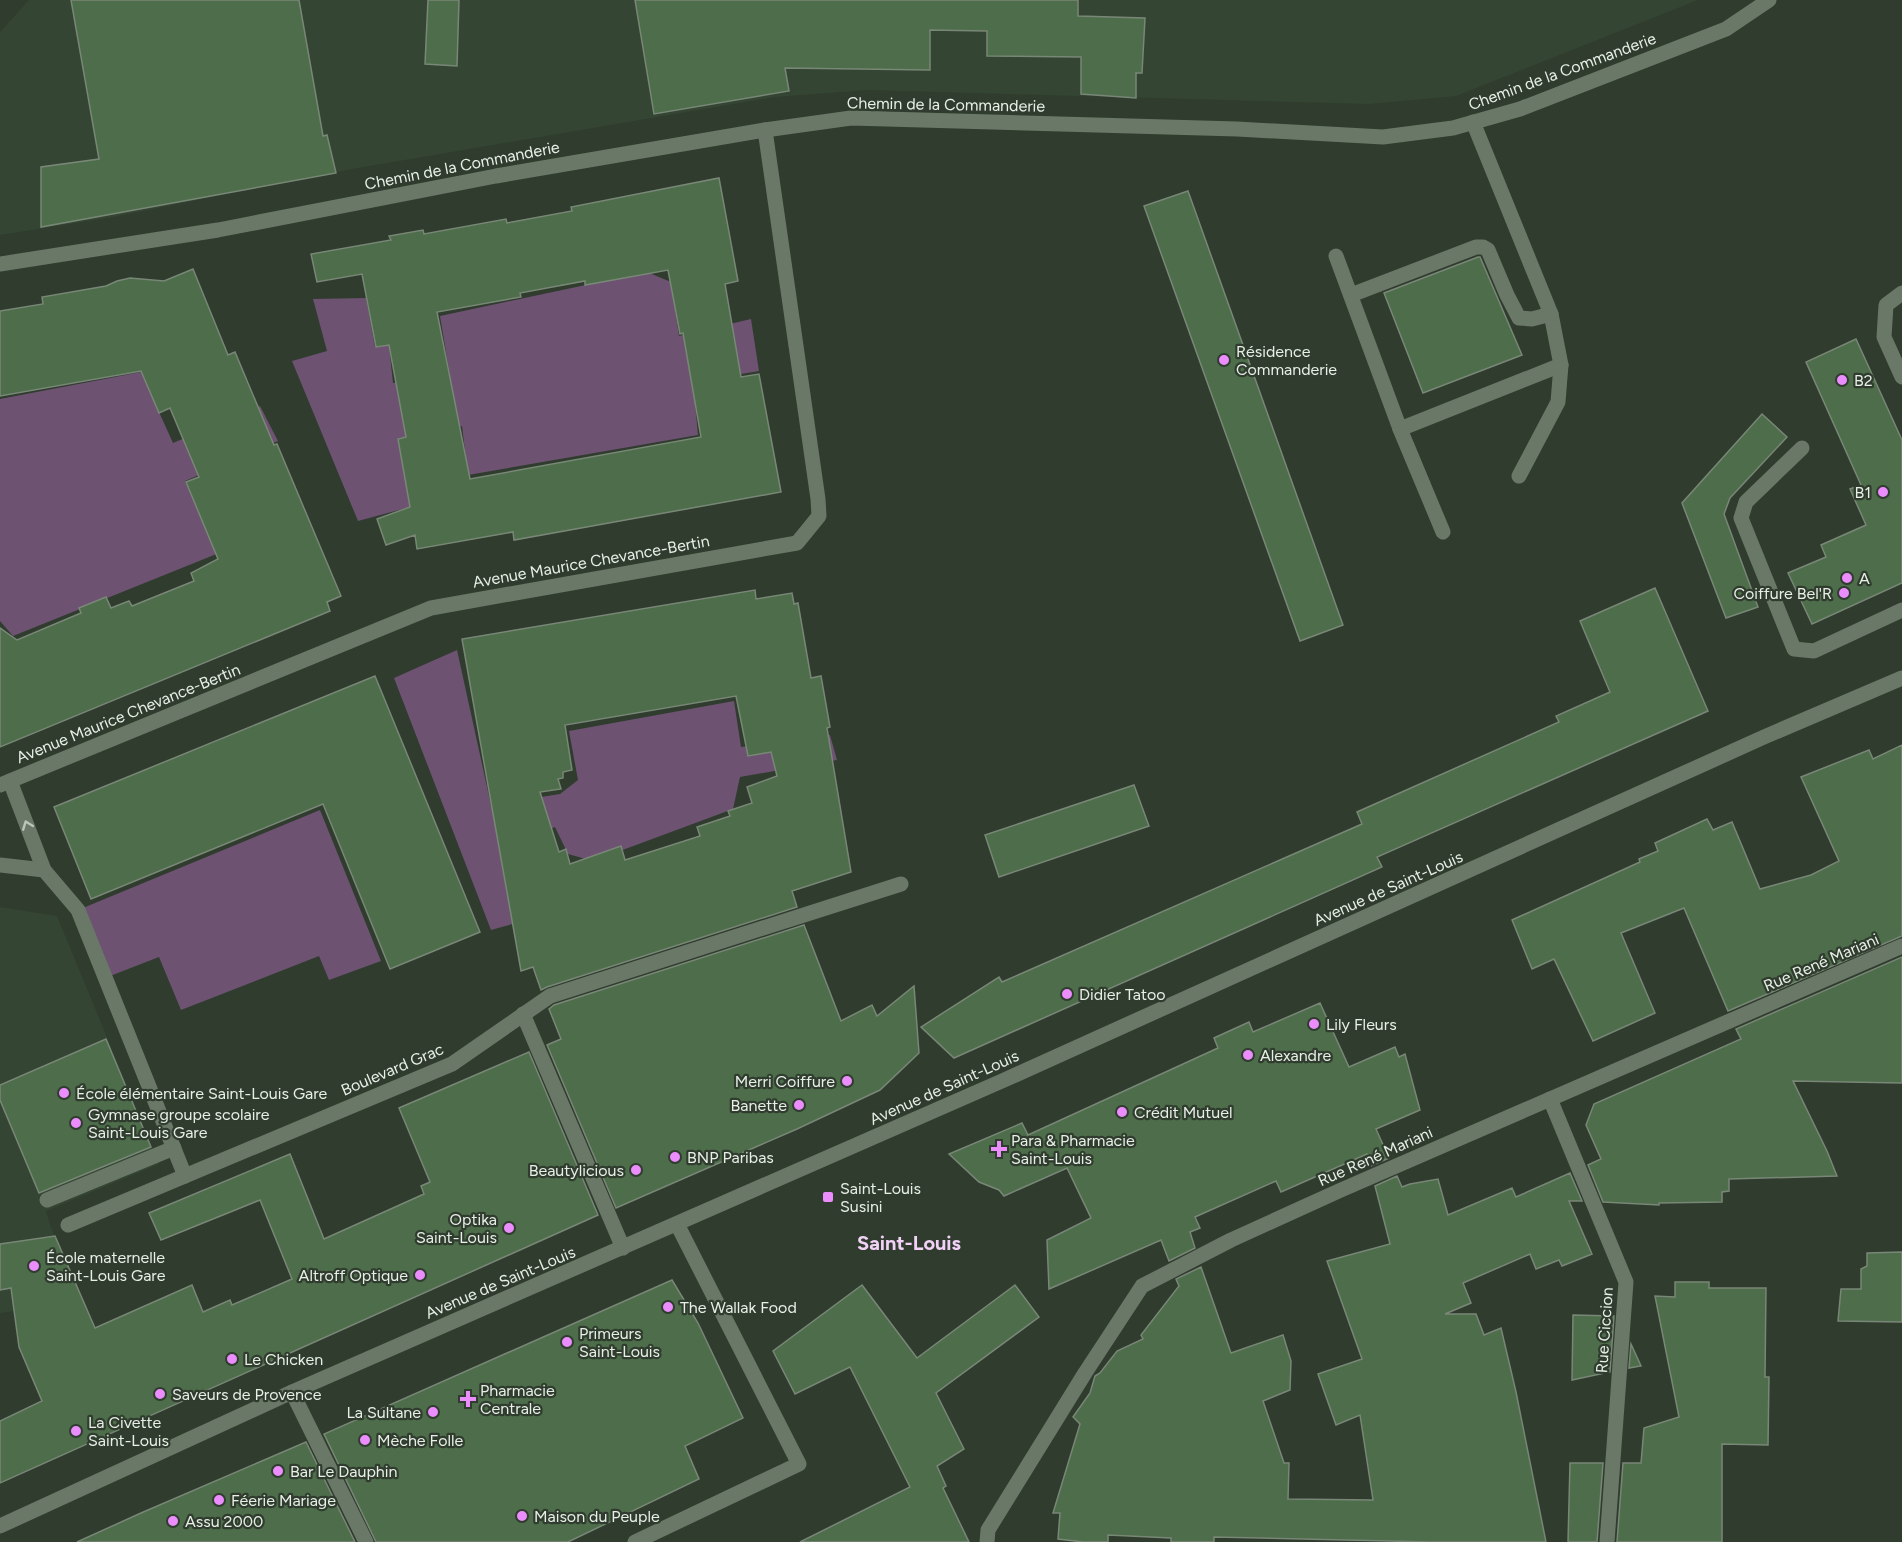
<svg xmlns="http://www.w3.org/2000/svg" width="1902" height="1542" font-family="Figtree,sans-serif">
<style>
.built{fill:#344633}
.green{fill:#6d5272}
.building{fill:#4d6d4b;stroke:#798777;stroke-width:1.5;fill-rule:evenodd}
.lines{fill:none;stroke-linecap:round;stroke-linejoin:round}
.minor{stroke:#6a7868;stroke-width:15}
.oneway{stroke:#bbc5ba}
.poi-dot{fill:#eb8dfc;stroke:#2f3c2e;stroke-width:2}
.labels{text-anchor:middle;stroke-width:4.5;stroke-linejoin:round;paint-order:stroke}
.street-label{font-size:16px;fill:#e7efe6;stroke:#2f3c2e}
.poi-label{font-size:16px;fill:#e7efe6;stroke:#2f3c2e;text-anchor:start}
.quarter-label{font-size:20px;font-weight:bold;fill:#f2d2f7;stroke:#2f3c2e}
</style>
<rect width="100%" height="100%" fill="#2f3c2e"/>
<g class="built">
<polygon points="29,0 1698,0 1456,96 1368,104 868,90 775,97 352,169 113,217 0,235 0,32"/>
<polygon points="0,907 57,916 159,1164 46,1211 50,1225 83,1302 0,1313"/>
</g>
<g class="green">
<polygon points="647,272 671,282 679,336 751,319 759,371 693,382 698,435 468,475 462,426 399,438 410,507 358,521 292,361 327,351 313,299 366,298 375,347 389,345 393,383 450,376 440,316"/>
<polygon points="141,372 173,443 260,406 278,441 185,481 219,553 13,636 0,621 0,399"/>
<polygon points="457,650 491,805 560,794 578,780 569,731 734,701 741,747 830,735 837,760 740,777 733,809 593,861 568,854 555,827 500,848 516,923 491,930 394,678"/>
<polygon points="320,810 381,961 329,980 319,956 181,1010 159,957 105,978 78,910"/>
</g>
<g class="building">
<polygon points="71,0 299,0 323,136 327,135 336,173 41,227 41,167 99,159"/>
<polygon points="428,0 459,0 457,66 425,64"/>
<polygon points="635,0 1078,0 1078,16 1145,18 1142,73 1136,73 1136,98 1081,94 1081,57 987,56 987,31 930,30 930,70 785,68 789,91 654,114"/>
<path d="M719 178 738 281 725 284 741 377 759 374 781 492 514 540 513 532 417 549 415 535 386 545 377 519 410 507 398 439 406 437 389 345 376 347 362 274 317 282 311 254 391 240 389 236 423 230 424 234 506 219 507 223 572 211 571 207ZM668 270 680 334 683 333 701 437 470 479 437 312 521 297 520 293 585 281V285Z"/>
<polygon points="1188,191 1343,625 1300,641 1144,206"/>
<polygon points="1478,257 1480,257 1522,355 1423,393 1384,293"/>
<polygon points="193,269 228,355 235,352 274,445 277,444 341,596 327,602 330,611 0,747 0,628 17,640 81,613 79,608 106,597 111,608 129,601 132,606 194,581 191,573 218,559 186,482 199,477 170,408 159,413 141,371 0,396 0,311 43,304 42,297 106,286 117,281 130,278 164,281"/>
<polygon points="1856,339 1902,440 1902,583 1812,624 1788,573 1826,557 1821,545 1866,525 1850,489 1861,485 1806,362"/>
<polygon points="1762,414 1787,437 1730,498 1724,514 1758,607 1726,618 1682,503"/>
<polygon points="1655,588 1708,711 1377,857 1382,867 954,1058 921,1027 999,977 1002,982 1362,824 1357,812 1559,722 1556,716 1610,692 1580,621"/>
<path d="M755 590 756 599 792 593 794 604 798 603 811 678 821 676 830 727 827 728 851 872 792 891 797 907 547 987 541 990 533 967 521 971 462 639ZM736 696 748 756 771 752 777 776 747 787 752 803 728 811 730 816 697 827 700 836 625 860 621 846 570 864 566 849 559 852 540 792 561 789 558 779 563 778V772L572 770 565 725Z"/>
<polygon points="375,676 480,932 390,969 323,804 91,899 54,807"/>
<polygon points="1902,745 1902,936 1728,1011 1684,908 1621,933 1655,1013 1593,1041 1554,959 1532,969 1512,920 1640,862 1639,859 1658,851 1655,843 1707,819 1713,830 1732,822 1760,889 1811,875 1839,861 1801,777 1869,750 1873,759"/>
<polygon points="1134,785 1149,826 999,877 985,835"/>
<polygon points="804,925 841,1021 872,1005 877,1016 914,986 919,1053 880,1090 797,1129 616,1208 547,1045 561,1039 549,1009 554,1005"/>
<polygon points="1902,957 1902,1083 1793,1081 1827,1151 1837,1176 1729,1179 1729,1191 1722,1192 1722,1202 1659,1203 1659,1205 1603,1202 1588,1165 1601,1159 1586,1125 1594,1104 1741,1039 1736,1029"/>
<polygon points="1320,1003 1349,1067 1395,1047 1399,1057 1405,1054 1420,1110 1376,1129 1389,1158 1371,1166 1367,1154 1281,1192 1276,1181 1195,1217 1200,1228 1190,1232 1195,1248 1169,1261 1161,1240 1049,1289 1047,1240 1091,1218 1067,1168 1004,1196 999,1190 979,1182 949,1154 1022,1123 1028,1135 1218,1048 1214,1038 1249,1022 1253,1032"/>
<polygon points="106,1039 151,1147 39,1193 0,1100 0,1085"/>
<polygon points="529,1052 598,1215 0,1483 0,1421 42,1401 19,1347 11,1288 0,1290 0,1244 55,1236 95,1328 192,1285 203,1312 230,1300 232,1305 292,1279 260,1200 161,1240 149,1213 290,1154 324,1239 424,1194 421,1186 430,1182 399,1108"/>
<polygon points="1570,1173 1582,1201 1569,1201 1592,1254 1562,1266 1559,1260 1536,1269 1530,1254 1463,1283 1471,1303 1445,1314 1476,1314 1484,1335 1501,1328 1516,1392 1546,1542 1431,1542 1214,1537 1214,1542 1171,1542 1171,1538 1108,1535 1108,1542 1083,1542 1058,1539 1060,1513 1053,1513 1080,1424 1073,1417 1090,1393 1095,1376 1100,1373 1117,1351 1143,1339 1141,1335 1179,1286 1176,1279 1201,1267 1231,1353 1283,1335 1291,1361 1290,1390 1263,1401 1284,1463 1289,1463 1288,1499 1373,1500 1360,1415 1336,1425 1318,1374 1362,1359 1327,1261 1390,1244 1375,1186 1397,1176 1402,1187 1410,1184 1438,1179 1448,1215 1512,1188 1516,1197"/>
<polygon points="1902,1252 1902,1322 1838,1321 1841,1289 1861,1289 1861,1269 1867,1266 1867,1253"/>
<polygon points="672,1280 698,1323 743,1418 685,1446 699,1479 568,1542 376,1542 324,1434"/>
<polygon points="1675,1282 1709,1282 1709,1288 1766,1288 1765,1377 1769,1377 1768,1445 1722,1444 1722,1542 1617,1542 1623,1463 1641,1463 1644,1428 1679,1417 1655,1296 1675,1297"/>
<polygon points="862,1285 917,1358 1015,1285 1039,1317 936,1393 964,1449 937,1466 946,1486 943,1488 969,1542 800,1542 910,1487 850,1367 795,1394 773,1351"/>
<polygon points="1573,1315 1614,1316 1610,1372 1572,1380"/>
<polygon points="1631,1344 1641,1366 1629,1368"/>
<polygon points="306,1442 355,1542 77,1542 141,1513"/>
<polygon points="1570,1463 1603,1463 1597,1542 1568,1542"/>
</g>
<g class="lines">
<g class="minor">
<polyline points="1473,122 1551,314 1561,365 1558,402 1519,476"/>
<polyline points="1336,256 1400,429"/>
<polyline points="0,264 218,230 496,176 765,130 851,118 1237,129 1383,137 1453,128 1520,109 1726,29 1769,0"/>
<polyline points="1902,293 1886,305 1884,337 1902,377"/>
<polyline points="1351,295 1476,247 1483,247 1488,250 1507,295 1519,318 1532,319 1551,314"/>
<polyline points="1802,448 1746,502 1741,518 1794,649 1814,651 1902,610"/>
<polyline points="1443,532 1400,429 1561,365"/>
<polyline points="10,781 44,870 78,910 185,1176"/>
<polyline points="0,785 431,608 797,543 819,516 818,499 765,130"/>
<polyline points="0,865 44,870"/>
<polyline points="523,1014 623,1248"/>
<polyline points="1550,1099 1626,1282 1607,1542"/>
<polyline points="47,1200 174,1148"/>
<polyline points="68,1225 452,1064 550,996 901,884"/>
<polyline points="292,1392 366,1542"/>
<polyline points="0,1526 292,1392 1002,1081 1764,737 1902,678"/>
<polyline points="635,1542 799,1464 677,1224"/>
<polyline points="987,1542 988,1530 1085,1373 1142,1286 1231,1240 1341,1190 1902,946"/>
</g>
</g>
<defs><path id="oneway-chevron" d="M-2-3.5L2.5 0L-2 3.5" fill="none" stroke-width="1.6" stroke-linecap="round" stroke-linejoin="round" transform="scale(1.5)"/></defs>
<use class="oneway" href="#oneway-chevron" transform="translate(27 825) rotate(-111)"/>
<g class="poi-dot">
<circle cx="1224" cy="360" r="6"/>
<circle cx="1842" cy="380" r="6"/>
<circle cx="1883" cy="492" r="6"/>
<circle cx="1847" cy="578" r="6"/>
<circle cx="1844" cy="593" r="6"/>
<circle cx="1067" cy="994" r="6"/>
<circle cx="1314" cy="1024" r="6"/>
<circle cx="1248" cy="1055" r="6"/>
<circle cx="847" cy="1081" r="6"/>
<circle cx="64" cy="1093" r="6"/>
<circle cx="799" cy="1105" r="6"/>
<circle cx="1122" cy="1112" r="6"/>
<circle cx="76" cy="1123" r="6"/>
<path d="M996 1140h6v6h6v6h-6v6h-6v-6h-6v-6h6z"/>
<circle cx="675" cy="1157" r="6"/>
<circle cx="636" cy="1170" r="6"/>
<rect x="822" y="1191" width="12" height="12" rx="3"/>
<circle cx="509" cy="1228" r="6"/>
<circle cx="34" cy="1266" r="6"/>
<circle cx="420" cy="1275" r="6"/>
<circle cx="668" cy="1307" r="6"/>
<circle cx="567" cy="1342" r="6"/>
<circle cx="232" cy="1359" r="6"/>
<circle cx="160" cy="1394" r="6"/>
<path d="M465 1390h6v6h6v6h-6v6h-6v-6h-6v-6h6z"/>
<circle cx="433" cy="1412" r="6"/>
<circle cx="76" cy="1431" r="6"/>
<circle cx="365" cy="1440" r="6"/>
<circle cx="278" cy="1471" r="6"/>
<circle cx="219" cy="1500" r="6"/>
<circle cx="522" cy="1516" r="6"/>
<circle cx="173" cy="1521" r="6"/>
</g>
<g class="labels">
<g class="street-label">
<text transform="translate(1562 71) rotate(-20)" y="6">Chemin de la Commanderie</text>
<text transform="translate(946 104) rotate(1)" y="6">Chemin de la Commanderie</text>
<text transform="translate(462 165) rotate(-11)" y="6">Chemin de la Commanderie</text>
<text transform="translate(591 561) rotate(-10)" y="6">Avenue Maurice Chevance-Bertin</text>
<text transform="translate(128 713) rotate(-22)" y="6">Avenue Maurice Chevance-Bertin</text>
<text transform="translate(1388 888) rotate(-24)" y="6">Avenue de Saint-Louis</text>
<text transform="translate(1821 962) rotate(-23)" y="6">Rue René Mariani</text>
<text transform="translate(392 1069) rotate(-23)" y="6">Boulevard Grac</text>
<text transform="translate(944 1087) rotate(-24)" y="6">Avenue de Saint-Louis</text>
<text transform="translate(1375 1156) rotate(-24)" y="6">Rue René Mariani</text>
<text transform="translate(500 1282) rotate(-23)" y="6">Avenue de Saint-Louis</text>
<text transform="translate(1604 1330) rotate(-86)" y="6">Rue Ciccion</text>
</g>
<g class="poi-label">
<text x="1236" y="357">Résidence<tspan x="1236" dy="18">Commanderie</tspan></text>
<text x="1854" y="386">B2</text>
<text x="1871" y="498" text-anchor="end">B1</text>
<text x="1859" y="584">A</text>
<text x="1832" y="599" text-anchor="end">Coiffure Bel'R</text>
<text x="1079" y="1000">Didier Tatoo</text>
<text x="1326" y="1030">Lily Fleurs</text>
<text x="1260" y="1061">Alexandre</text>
<text x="835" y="1087" text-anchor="end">Merri Coiffure</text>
<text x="76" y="1099">École élémentaire Saint-Louis Gare</text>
<text x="787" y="1111" text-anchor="end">Banette</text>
<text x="1134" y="1118">Crédit Mutuel</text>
<text x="88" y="1120">Gymnase groupe scolaire<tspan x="88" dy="18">Saint-Louis Gare</tspan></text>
<text x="1011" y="1146">Para &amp; Pharmacie<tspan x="1011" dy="18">Saint-Louis</tspan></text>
<text x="687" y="1163">BNP Paribas</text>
<text x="624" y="1176" text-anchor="end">Beautylicious</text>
<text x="840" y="1194">Saint-Louis<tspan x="840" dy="18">Susini</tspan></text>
<text x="497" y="1225" text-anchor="end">Optika<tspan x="497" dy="18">Saint-Louis</tspan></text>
<text x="46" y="1263">École maternelle<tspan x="46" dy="18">Saint-Louis Gare</tspan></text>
<text x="408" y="1281" text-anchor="end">Altroff Optique</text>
<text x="680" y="1313">The Wallak Food</text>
<text x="579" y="1339">Primeurs<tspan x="579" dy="18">Saint-Louis</tspan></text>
<text x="244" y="1365">Le Chicken</text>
<text x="480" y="1396">Pharmacie<tspan x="480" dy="18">Centrale</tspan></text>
<text x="172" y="1400">Saveurs de Provence</text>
<text x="421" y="1418" text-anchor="end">La Sultane</text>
<text x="88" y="1428">La Civette<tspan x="88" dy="18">Saint-Louis</tspan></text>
<text x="377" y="1446">Mèche Folle</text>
<text x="290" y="1477">Bar Le Dauphin</text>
<text x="231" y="1506">Féerie Mariage</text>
<text x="534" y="1522">Maison du Peuple</text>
<text x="185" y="1527">Assu 2000</text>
</g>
<g class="quarter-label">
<text x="909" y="1250">Saint-Louis</text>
</g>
</g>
</svg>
